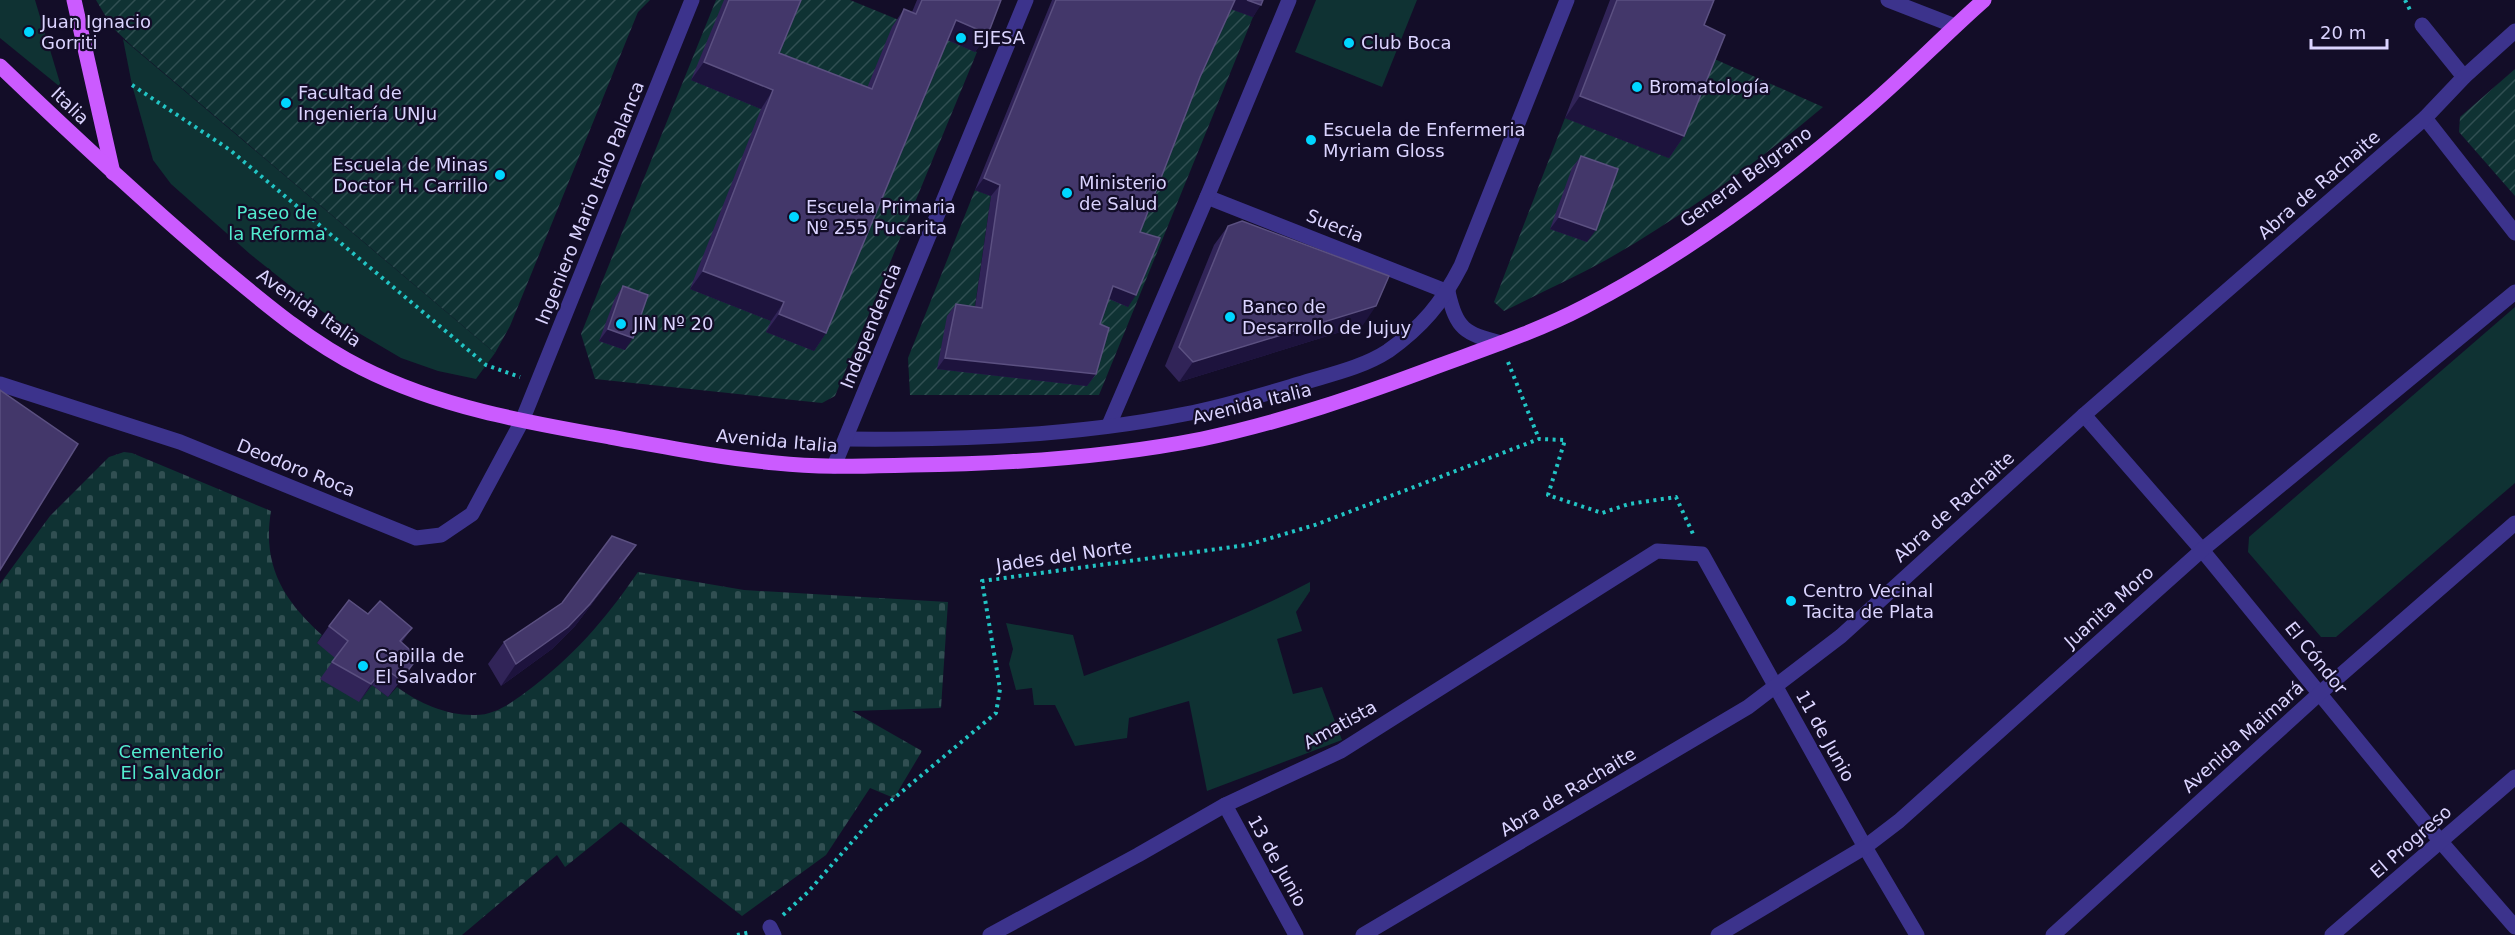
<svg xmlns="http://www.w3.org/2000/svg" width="2515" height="935" font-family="'DejaVu Sans',sans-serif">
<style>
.green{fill:#0f3233}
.cemetery{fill:url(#cemetery-stones)}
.garden{fill:url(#garden-furrows)}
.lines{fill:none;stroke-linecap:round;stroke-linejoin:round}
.path{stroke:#22c4c4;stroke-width:4;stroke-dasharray:3 4.5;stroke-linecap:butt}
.minor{stroke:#3c338c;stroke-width:15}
.tertiary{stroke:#3c338c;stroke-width:15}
.primary{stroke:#cb5bff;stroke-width:15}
.wall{fill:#312458}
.shaded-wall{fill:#1d133d}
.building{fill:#43376a;stroke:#5b5081;stroke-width:1.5}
.poi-dot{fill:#00d6ff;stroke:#130d28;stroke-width:2}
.labels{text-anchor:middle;stroke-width:4.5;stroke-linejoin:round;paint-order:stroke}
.poi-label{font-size:18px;fill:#dbd4ff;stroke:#130d28;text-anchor:start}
.street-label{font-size:18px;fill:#dbd4ff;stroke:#130d28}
.park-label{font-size:18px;fill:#53eccf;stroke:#130d28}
</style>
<defs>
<pattern id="cemetery-stones" width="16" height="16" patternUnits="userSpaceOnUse" patternTransform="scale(1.5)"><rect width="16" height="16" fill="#0f3233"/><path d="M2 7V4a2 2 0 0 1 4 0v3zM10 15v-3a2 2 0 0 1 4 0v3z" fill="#314f52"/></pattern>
<pattern id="garden-furrows" width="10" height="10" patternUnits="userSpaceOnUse" patternTransform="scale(1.5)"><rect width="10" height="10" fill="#0f3233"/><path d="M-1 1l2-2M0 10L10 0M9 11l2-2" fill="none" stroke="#314f52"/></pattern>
</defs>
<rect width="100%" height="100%" fill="#130d28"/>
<g class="green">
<polygon points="0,0 35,0 60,83 59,86 0,38"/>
<polygon points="1316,0 1417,0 1382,87 1295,52"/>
<polygon points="123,39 495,353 476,379 438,371 401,358 323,312 250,254 171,184 153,160 132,85"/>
<polygon points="2515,307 2515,483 2336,637 2321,637 2248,552 2249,537"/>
<path d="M1310 582V591L1296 612 1302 631 1277 639 1293 694 1322 687 1342 740 1207 791 1189 701 1129 718 1127 738 1075 746 1055 705H1034L1032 688 1016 690 1009 664 1013 649 1006 623 1073 635 1084 676C1161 648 1238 620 1310 582Z"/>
</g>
<path class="cemetery" d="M124 452 132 453 271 511C262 565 283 600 322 635L317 643 388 697 397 687C419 703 445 715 473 715 494 716 511 703 526 692 573 657 605 620 638 572L744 590 948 602 941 708 852 711 922 751 894 798 870 788 826 855 742 916 621 822 565 867 557 855 462 935H0V584L50 516 109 457Z"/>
<g class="garden">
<polygon points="96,0 650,0 638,12 510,326 495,353 132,46 112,27"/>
<polygon points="716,0 850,0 977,52 835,396 822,403 595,379 581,334"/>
<path d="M1229 8 1253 17 1099 395H910L908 358 975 190 991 196 973 320 1092 336C1138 227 1179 116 1229 8Z"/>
<path d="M1710 57 1823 107C1755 164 1683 216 1606 260 1573 278 1538 294 1504 311L1494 302 1565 118 1669 158Z"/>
<polygon points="2515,69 2515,196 2459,132 2460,117"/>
</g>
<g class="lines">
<g class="path">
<polyline points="2405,0 2410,10"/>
<polyline points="132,85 230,150 486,365 520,377"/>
<polyline points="1508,362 1539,439"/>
<polyline points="783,915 808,892 880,810 996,713 1000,689 982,581 1247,545 1315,525 1539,439 1565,440 1548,495 1602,513 1629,504 1676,497 1693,534"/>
<polyline points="737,935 751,932"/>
</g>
<g class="minor">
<polyline points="1888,0 1955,26"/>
<polyline points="2422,25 2464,77"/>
<polyline points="2425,118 2515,233"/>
<polyline points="1207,197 1448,292"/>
<path d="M1448 292C1457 330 1464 333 1501 343"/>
<polyline points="2084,415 2202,550 2441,842 2515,927"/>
<polyline points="522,421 692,0"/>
<polyline points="1109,425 1207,197 1289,0"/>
<path d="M846 439C958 440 1076 436 1185 414 1223 407 1262 395 1299 384 1328 375 1362 368 1388 351 1422 327 1442 303 1461 266L1567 0"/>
<polyline points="834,466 1026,0"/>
<polyline points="1225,805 1296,935"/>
<polyline points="770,927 774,935"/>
<polyline points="990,935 1138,855 1225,805 1341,751 1657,551 1702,554 1865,847 1917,935"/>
<polyline points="1363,935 1748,707 1841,636 2084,415 2425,118 2464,77 2515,31"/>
<polyline points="1718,935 1865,847 1899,821 2202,550 2515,292"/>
<polyline points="2053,935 2320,693 2515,523"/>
<polyline points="2332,935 2515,777"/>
</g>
<polyline class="tertiary" points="0,384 180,442 416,538 441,535 472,514 522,421"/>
<g class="primary">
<polyline points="74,0 113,173"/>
<path d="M0 66C71 134 142 200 216 263 262 301 308 341 362 368 439 407 525 422 610 437 665 447 720 458 776 463 821 468 866 466 911 465 1009 464 1106 458 1202 439 1283 422 1361 395 1438 366 1487 348 1538 331 1584 307 1683 256 1776 187 1860 114 1903 78 1942 37 1984 0"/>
</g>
</g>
<g class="wall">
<polygon points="724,0 801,0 779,53 867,88 892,27 904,9 912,12 917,0 1001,0 988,34 975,52 947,40 826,333 814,351 766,332 771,321 690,289 761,109 691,80"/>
<polygon points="1052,0 1263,0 1253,17 1231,9 1200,77 1140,232 1128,307 1109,299 1100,324 1096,374 1087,386 937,369 947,316 956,304 975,307 991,196 975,190"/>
<polygon points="1610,0 1714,0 1704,25 1684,136 1669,158 1565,118"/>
<polygon points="1581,156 1587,242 1550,229 1572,168"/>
<polygon points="1228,226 1363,325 1179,382 1165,366 1214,245"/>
<polygon points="623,286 625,350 599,341 615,298"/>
<polygon points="636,545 620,567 575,626 552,649 501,686 488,664 504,642 562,603"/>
<polygon points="368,614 412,628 402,642 406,674 388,697 372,685 359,702 320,679 335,658 317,643 329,626"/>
</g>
<g class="shaded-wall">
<polygon points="1234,0 1247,0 1261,5 1253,17 1228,8"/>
<polygon points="956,20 988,34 975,52 943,38"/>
<polygon points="704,62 773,90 761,109 691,80"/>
<polygon points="1580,96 1684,136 1669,158 1565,118"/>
<polygon points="984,178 1000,185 991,196 975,190"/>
<polygon points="1559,217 1596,230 1587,242 1550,229"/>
<polygon points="703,271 784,302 771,321 690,289"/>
<polygon points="1113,286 1136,295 1128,307 1105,297"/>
<polygon points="1376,306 1363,325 1179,382 1193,362"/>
<polygon points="779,314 826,333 814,351 766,332"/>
<polygon points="608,329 633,338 625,350 599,341"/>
<polygon points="945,358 1096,374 1087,386 937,369"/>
<polygon points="636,545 620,567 575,626 552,649 501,686 516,664"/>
<polygon points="384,668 372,685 359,702 371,684"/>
</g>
<g class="building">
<polygon points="729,0 801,0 779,53 872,89 904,9 916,14 922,0 1001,0 988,34 956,20 826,333 779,314 784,302 703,271 773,90 704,62"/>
<polygon points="1056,0 1235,0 1200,77 1140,232 1160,238 1136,295 1113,286 1100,324 1109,328 1096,374 945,358 956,304 982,308 1000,185 984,178"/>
<polygon points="1247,0 1263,0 1261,5"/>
<polygon points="1617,0 1714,0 1704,25 1725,35 1684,136 1580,96"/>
<polygon points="1581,156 1618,169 1596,230 1559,217"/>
<polygon points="1242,221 1389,276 1376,306 1193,362 1179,347 1228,226"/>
<polygon points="623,286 648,295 633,338 608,329"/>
<polygon points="0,390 78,444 0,570"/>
<polygon points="612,536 636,545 590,604 568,627 516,664 504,642 562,603"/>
<polygon points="349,600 368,614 380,601 412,628 400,641 418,657 401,680 384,668 371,684 332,662 348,641 329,626"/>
</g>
<g class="poi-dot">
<circle cx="29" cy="32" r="6"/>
<circle cx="961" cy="38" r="6"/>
<circle cx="1349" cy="43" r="6"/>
<circle cx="1637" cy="87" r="6"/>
<circle cx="286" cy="103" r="6"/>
<circle cx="1311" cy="140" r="6"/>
<circle cx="500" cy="175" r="6"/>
<circle cx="1067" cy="193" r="6"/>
<circle cx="794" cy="217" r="6"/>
<circle cx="1230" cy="317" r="6"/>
<circle cx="621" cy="324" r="6"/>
<circle cx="1791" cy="601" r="6"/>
<circle cx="363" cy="666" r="6"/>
</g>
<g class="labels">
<g class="poi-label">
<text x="41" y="28">Juan Ignacio<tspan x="41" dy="21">Gorriti</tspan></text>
<text x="973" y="44">EJESA</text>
<text x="1361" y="49">Club Boca</text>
<text x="1649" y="93">Bromatología</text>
<text x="298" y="99">Facultad de<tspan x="298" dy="21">Ingeniería UNJu</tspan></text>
<text x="1323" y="136">Escuela de Enfermeria<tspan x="1323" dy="21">Myriam Gloss</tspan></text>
<text x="488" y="171" text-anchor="end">Escuela de Minas<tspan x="488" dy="21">Doctor H. Carrillo</tspan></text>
<text x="1079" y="189">Ministerio<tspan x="1079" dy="21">de Salud</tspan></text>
<text x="806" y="213">Escuela Primaria<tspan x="806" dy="21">Nº 255 Pucarita</tspan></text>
<text x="1242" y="313">Banco de<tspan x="1242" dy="21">Desarrollo de Jujuy</tspan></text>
<text x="633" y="330">JIN Nº 20</text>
<text x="1803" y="597">Centro Vecinal<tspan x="1803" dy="21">Tacita de Plata</tspan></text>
<text x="375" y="662">Capilla de<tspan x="375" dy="21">El Salvador</tspan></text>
</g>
<g class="street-label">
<text transform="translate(70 106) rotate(44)" y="6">Italia</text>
<text transform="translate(1746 177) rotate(-36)" y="6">General Belgrano</text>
<text transform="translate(2319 185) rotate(-41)" y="6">Abra de Rachaite</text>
<text transform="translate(590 203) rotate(-68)" y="6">Ingeniero Mario Italo Palanca</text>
<text transform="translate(1335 226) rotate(22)" y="6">Suecia</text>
<text transform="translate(309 308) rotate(35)" y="6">Avenida Italia</text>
<text transform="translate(871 326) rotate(-68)" y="6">Independencia</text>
<text transform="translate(1252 404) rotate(-14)" y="6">Avenida Italia</text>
<text transform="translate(777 441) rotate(5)" y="6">Avenida Italia</text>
<text transform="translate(296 468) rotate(22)" y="6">Deodoro Roca</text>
<text transform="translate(1954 507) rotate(-42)" y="6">Abra de Rachaite</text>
<text transform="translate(1064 556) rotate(-8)" y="6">Jades del Norte</text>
<text transform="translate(2109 607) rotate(-42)" y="6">Juanita Moro</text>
<text transform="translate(2316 658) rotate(51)" y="6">El Cóndor</text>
<text transform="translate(1340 725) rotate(-29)" y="6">Amatista</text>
<text transform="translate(1825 736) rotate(61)" y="6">11 de Junio</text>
<text transform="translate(2243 737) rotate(-42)" y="6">Avenida Maimará</text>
<text transform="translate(1568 792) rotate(-31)" y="6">Abra de Rachaite</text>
<text transform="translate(2411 842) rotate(-41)" y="6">El Progreso</text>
<text transform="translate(1277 861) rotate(61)" y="6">13 de Junio</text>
</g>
<g class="park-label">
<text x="277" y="219">Paseo de<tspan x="277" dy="21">la Reforma</tspan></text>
<text x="171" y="758">Cementerio<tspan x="171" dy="21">El Salvador</tspan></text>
</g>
</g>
<path d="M2311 39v9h76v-9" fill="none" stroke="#dbd4ff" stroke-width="3"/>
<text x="2320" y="39" font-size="18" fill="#dbd4ff" stroke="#130d28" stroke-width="4.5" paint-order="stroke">20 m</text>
</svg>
